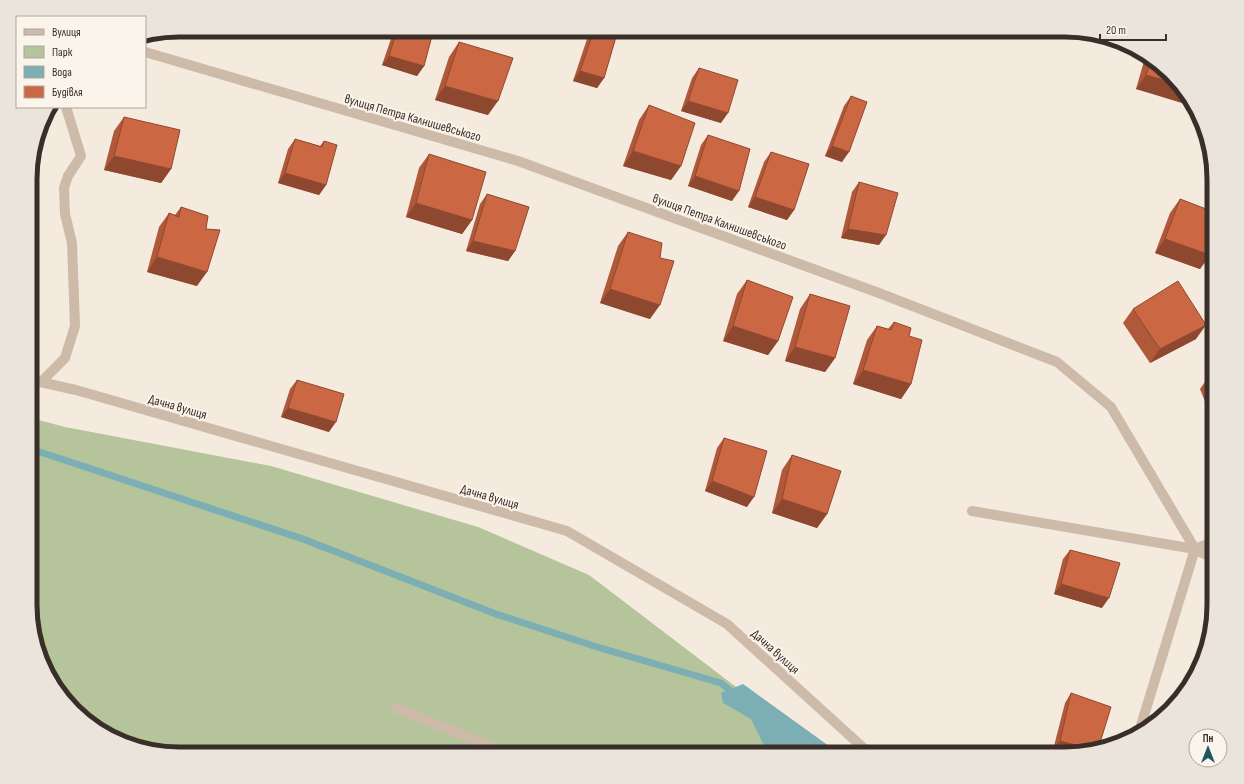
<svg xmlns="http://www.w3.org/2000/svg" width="1244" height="784" font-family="'Sofia Sans Condensed',sans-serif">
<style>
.green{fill:#b6c49c}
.water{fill:#7bafb3}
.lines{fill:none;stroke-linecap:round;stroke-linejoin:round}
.stream{stroke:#7bafb3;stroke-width:7}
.lane{stroke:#cdbaa9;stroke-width:10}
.street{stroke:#cdbaa9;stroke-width:10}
.wall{fill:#af593a}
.shaded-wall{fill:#8f4830}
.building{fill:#cc6744;stroke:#8f4830}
.labels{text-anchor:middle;stroke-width:4;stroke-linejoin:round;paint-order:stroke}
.street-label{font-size:13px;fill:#392e29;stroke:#fbf4eb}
.rim{fill:none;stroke:#392e29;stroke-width:5}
</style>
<rect width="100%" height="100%" fill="#f4eade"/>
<polygon class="green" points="31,418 65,427 271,466 478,527 589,575 824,754 179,754 140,749 96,729 55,688 31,624"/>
<polygon class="water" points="743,684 840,754 768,754 751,719 723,703 721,693"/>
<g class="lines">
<polyline class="stream" points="31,449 303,539 496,614 597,647 721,683 736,695"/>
<g class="lane">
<polyline points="972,511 1195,549"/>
<polyline points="1195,549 1214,541"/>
<polyline points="396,708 510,754"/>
<polyline points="1138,735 1195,549"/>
</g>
<g class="street">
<polyline points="145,52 518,161 879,293 1057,362 1111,407 1195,549 1214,559"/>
<polyline points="31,380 76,390 567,531 727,624 870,754"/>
<polyline points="41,382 65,358 75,326 72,243 65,214 64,188 68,176 81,156 66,107"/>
</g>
</g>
<g class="wall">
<polygon points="394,30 425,30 424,66 417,76 382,65 393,33"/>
<polygon points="590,30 618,30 604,78 597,88 573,81"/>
<polygon points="459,42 488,115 435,100 449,57"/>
<polygon points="1146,54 1148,55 1194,105 1136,89"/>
<polygon points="699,68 721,123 681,111 692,78"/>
<polygon points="851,96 842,162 825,156 844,106"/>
<polygon points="649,105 681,166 671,180 623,166 639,120"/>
<polygon points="124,117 171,169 161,183 104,170 114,131"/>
<polygon points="708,135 732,201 688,186 701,145"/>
<polygon points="295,139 320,146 324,141 326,185 319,195 278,183 288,149"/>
<polygon points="771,152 794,210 787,220 748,207 764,162"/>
<polygon points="429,154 472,220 462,234 406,217 419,168"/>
<polygon points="859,182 879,245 841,238 852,192"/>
<polygon points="487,194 515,251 508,261 466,251 480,204"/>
<polygon points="1180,199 1213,212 1214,211 1214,244 1210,255 1200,269 1155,253 1170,213"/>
<polygon points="181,207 206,229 197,286 147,272 159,227 169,213 175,215"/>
<polygon points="628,232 660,258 650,319 600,303 618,246"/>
<polygon points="747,280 778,341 768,355 723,341 737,294"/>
<polygon points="810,294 835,358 825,372 785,361 800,309"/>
<polygon points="1133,309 1196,339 1150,363 1123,323"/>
<polygon points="894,322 909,336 911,384 901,399 853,384 867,340 877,326 888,329"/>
<polygon points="1214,377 1214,424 1200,389 1207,379"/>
<polygon points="297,380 329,432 281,417 290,389"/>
<polygon points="724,438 747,507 705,491 717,448"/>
<polygon points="792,455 827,514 817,528 772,513 782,470"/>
<polygon points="1070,550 1102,608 1054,594 1063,559"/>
<polygon points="1071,693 1075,754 1066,754 1053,750 1065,703"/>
</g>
<g class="shaded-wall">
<polygon points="219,30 236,30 233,34"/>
<polygon points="389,56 424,66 417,76 382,65"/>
<polygon points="580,71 604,78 597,88 573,81"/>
<polygon points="1146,75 1174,83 1194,105 1195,107 1136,89"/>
<polygon points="445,86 498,101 488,115 435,100"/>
<polygon points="688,101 728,113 721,123 681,111"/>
<polygon points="832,146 849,152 842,162 825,156"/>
<polygon points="633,151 681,166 671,180 623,166"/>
<polygon points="114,156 171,169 161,183 104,170"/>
<polygon points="285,173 326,185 319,195 278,183"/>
<polygon points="695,176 739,191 732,201 688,186"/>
<polygon points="755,197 794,210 787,220 748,207"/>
<polygon points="416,203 472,220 462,234 406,217"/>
<polygon points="848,229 886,235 879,245 841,238"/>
<polygon points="1165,239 1210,255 1200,269 1155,253"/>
<polygon points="473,241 515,251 508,261 466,251"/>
<polygon points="157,257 207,272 197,286 147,272"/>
<polygon points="610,289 660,305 650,319 600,303"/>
<polygon points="1206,325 1196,339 1150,363 1160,349"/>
<polygon points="733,326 778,341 768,355 723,341"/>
<polygon points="795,347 835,358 825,372 785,361"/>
<polygon points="863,370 911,384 901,399 853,384"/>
<polygon points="288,408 336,422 329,432 281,417"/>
<polygon points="712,481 754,497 747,507 705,491"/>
<polygon points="782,499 827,514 817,528 772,513"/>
<polygon points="1061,584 1109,598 1102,608 1054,594"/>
<polygon points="1060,741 1091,749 1075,754 1066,754 1053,750"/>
</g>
<g class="building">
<polygon points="397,30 425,30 433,32 424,66 389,56"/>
<polygon points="594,30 618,30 604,78 580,71"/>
<polygon points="459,42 513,58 498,101 445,86"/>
<polygon points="1151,58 1174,83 1146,75"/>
<polygon points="699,68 738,80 728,113 688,101"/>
<polygon points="851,96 867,102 849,152 832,146"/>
<polygon points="649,105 695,123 681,166 633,151"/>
<polygon points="124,117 180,130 171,169 114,156"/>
<polygon points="708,135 750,149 739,191 695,176"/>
<polygon points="295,139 322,147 324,141 337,145 326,185 285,173"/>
<polygon points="771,152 809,164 794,210 755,197"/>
<polygon points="429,154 486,172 472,220 416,203"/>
<polygon points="859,182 898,193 886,235 848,229"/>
<polygon points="487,194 529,207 515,251 473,241"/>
<polygon points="1180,199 1214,212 1214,244 1210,255 1165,239"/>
<polygon points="181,207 208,216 206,229 220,230 207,272 157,257 169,213 179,217"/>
<polygon points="628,232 662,243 660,258 674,261 660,305 610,289"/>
<polygon points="747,280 793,297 778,341 733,326"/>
<polygon points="1178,281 1206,325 1160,349 1133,309"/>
<polygon points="810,294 850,306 835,358 795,347"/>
<polygon points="894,322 911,328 909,336 922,340 911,384 863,370 877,326 891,330"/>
<polygon points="1214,377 1214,397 1207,379"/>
<polygon points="297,380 344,394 336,422 288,408"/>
<polygon points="724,438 767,451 754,497 712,481"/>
<polygon points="792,455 841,471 827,514 782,499"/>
<polygon points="1070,550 1120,563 1109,598 1061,584"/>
<polygon points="1071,693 1111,707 1099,746 1091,749 1060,741"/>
</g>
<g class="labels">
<g class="street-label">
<text transform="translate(413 117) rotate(16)" y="5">вулиця Петра Калнишевського</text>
<text transform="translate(720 221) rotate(20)" y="5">вулиця Петра Калнишевського</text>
<text transform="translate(178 406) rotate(16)" y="5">Дачна вулиця</text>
<text transform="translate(490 496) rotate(16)" y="5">Дачна вулиця</text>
<text transform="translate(776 651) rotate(42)" y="5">Дачна вулиця</text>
</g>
</g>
<path d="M0 0H1244V784H0ZM179 37H1065A142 142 0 0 1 1207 179V605A142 142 0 0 1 1065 747H179A142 142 0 0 1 37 605V179A142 142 0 0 1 179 37Z" fill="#ebe4db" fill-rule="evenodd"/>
<path class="rim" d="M179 37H1065A142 142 0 0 1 1207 179V605A142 142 0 0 1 1065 747H179A142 142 0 0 1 37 605V179A142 142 0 0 1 179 37Z"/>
<rect x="16" y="16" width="130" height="92" fill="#fbf4eb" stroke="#ada59d"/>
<rect x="24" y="29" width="20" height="6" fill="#cdbaa9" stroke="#ada59d"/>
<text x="52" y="36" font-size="12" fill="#392e29">Вулиця</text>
<rect x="24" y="46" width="20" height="12" fill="#b6c49c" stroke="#ada59d"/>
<text x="52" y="56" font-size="12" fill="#392e29">Парк</text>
<rect x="24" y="66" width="20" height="12" fill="#7bafb3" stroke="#ada59d"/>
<text x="52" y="76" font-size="12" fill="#392e29">Вода</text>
<rect x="24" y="86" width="20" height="12" fill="#cc6744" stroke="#ada59d"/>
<text x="52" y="96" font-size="12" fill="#392e29">Будівля</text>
<g transform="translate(1208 748)"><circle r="19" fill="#fbf4eb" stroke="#ada59d"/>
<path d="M0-3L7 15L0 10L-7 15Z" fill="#1c585e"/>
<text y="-6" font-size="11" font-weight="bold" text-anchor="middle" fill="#392e29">Пн</text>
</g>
<path d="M1100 34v6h66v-6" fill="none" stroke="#392e29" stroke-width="2"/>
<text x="1106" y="34" font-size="12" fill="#392e29" stroke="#fbf4eb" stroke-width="3" paint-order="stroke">20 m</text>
</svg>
